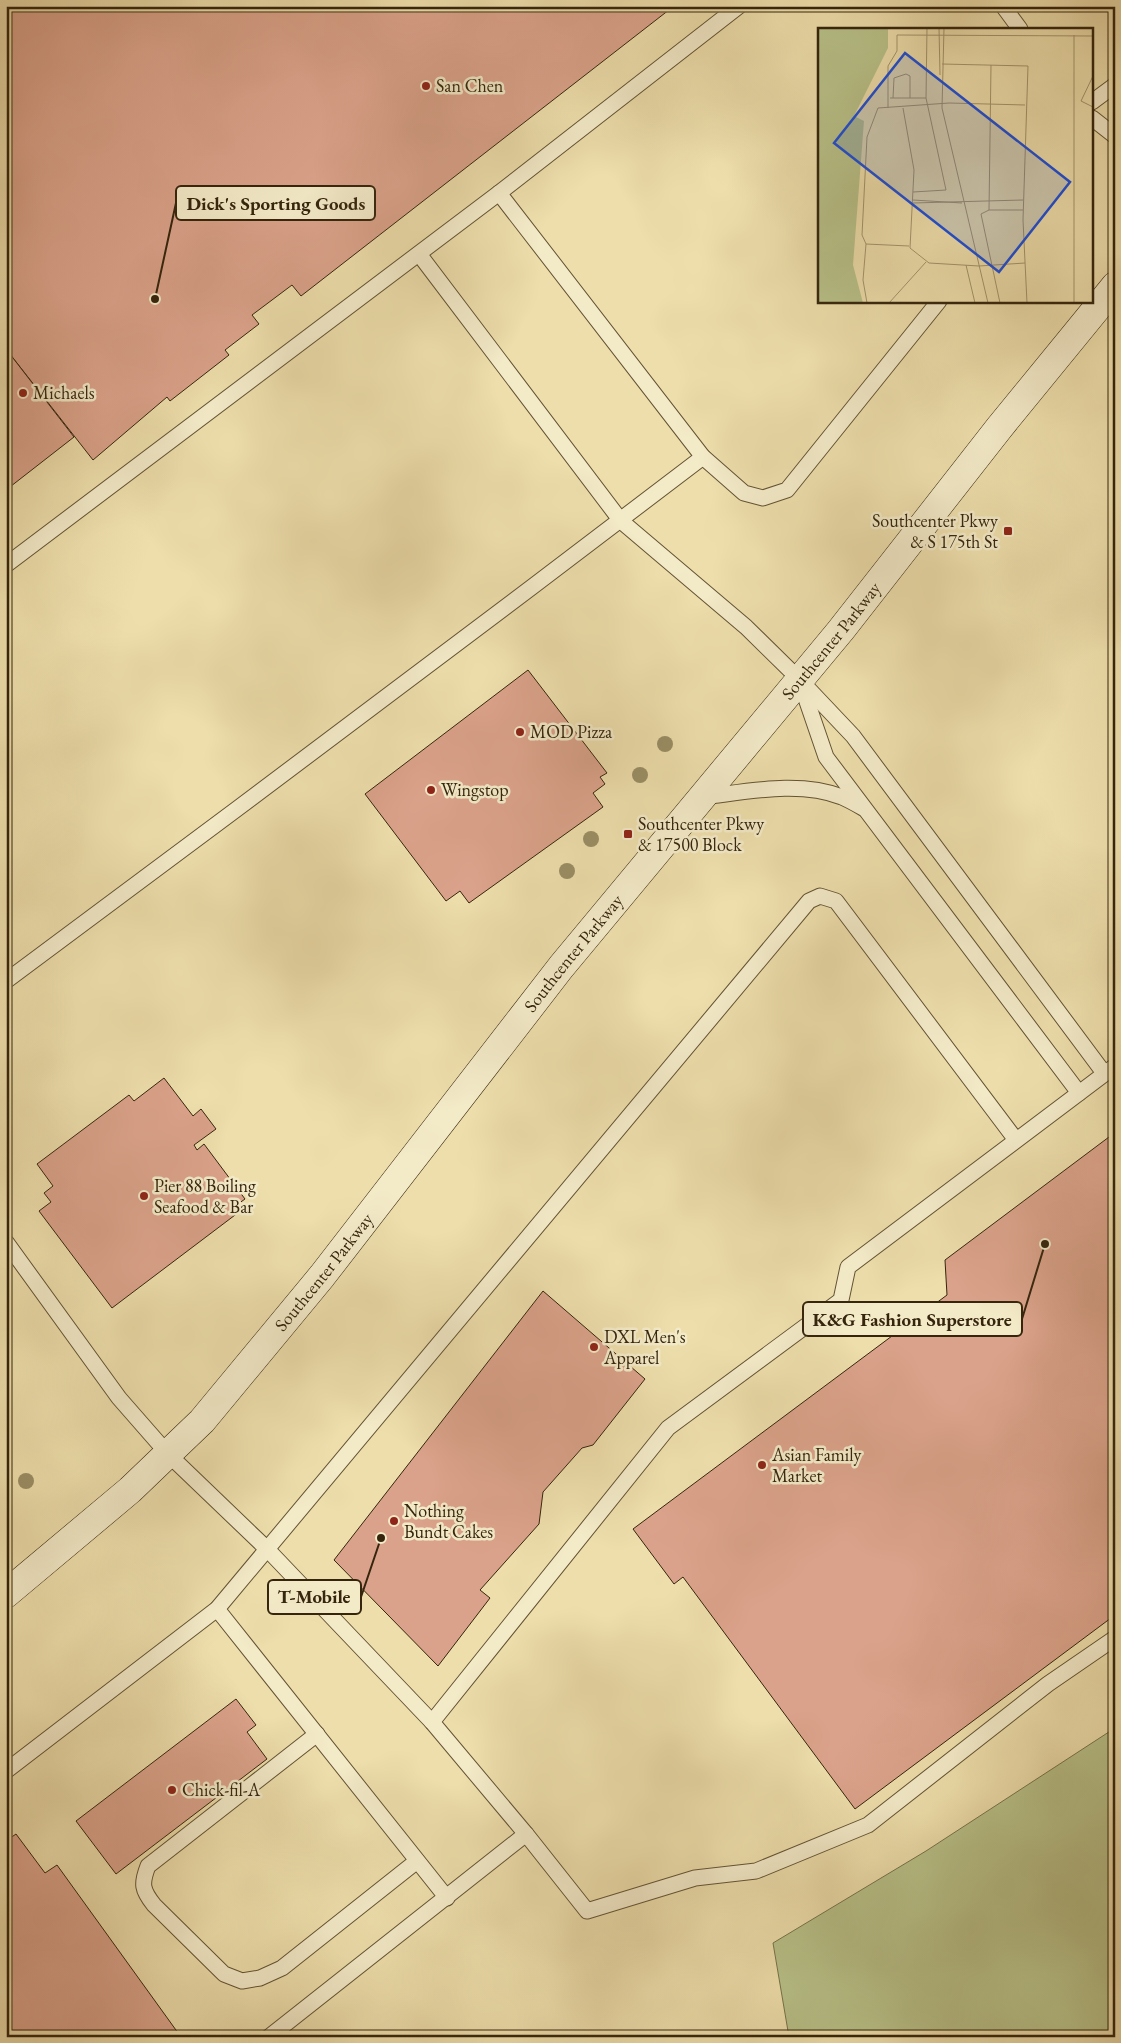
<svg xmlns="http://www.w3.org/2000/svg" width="1121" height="2043" font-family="'EB Garamond',serif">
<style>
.green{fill:#b8c189;stroke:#76734b}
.building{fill:#daa28a;stroke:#35250d}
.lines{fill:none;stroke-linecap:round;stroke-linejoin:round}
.lane-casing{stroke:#635334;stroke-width:17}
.secondary-casing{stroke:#35250d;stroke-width:29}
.lane{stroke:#f3eac8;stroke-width:15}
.secondary{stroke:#f3eac8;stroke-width:28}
.tree{fill:#9a8e65}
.poi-dot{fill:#8f2418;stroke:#f3eac8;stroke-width:2}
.labels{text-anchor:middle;stroke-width:5;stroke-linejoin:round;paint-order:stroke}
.poi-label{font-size:18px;fill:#35250d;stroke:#f3eac8;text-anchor:start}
.street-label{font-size:18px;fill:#35250d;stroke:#f3eac8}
.inset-road{fill:none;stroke:#a3946c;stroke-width:1}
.view{fill:#1d4ed8;fill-opacity:0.15;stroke:#1d4ed8;stroke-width:2.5}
.inset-edge{fill:none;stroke:#35250d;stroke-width:2.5}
.leader{fill:none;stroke:#35250d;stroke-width:2}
.callout-dot{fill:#35250d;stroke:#f3eac8;stroke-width:2}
.callout{fill:#f3eac8;stroke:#35250d;stroke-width:2}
.callout-label{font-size:19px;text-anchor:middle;font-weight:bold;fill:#35250d}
</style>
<rect width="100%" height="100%" fill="#eddeab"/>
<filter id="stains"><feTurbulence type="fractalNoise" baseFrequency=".004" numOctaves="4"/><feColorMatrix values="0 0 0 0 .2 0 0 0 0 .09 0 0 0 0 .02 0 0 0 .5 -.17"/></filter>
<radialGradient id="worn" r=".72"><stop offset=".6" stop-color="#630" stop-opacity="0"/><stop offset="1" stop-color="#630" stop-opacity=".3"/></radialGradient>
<polygon class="green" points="1115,1728 1115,2037 789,2037 773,1943 926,1851"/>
<g class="building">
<polygon points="6,6 674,6 301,296 292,285 252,315 259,324 225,350 229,355 170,401 167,397 93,460 6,349"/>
<polygon points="6,349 74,437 6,490"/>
<polygon points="528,670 607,773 600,777 605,784 593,793 603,807 469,903 460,891 446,901 365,794"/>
<polygon points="164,1078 193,1116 201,1109 216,1129 194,1145 197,1150 204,1144 245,1199 238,1204 243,1209 112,1308 39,1211 51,1202 44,1193 53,1186 37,1164 129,1095 134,1101"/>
<polygon points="1109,1137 1115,1139 1115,1615 855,1809 683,1577 674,1584 633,1529 947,1295 945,1260"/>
<polygon points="543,1291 645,1379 593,1445 582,1448 543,1492 539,1524 480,1590 490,1598 438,1666 334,1560"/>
<polygon points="236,1699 256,1725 247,1732 267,1759 116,1874 76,1821"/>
<polygon points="16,1834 45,1873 57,1865 181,2037 6,2037 6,1841"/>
</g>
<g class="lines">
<defs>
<g id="lane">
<polyline points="1003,6 1020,29"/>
<polyline points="1092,102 1115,85"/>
<polyline points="1092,118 1115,136"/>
<polyline points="499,193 703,457 744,493 763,498 787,490 939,301"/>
<polyline points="419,254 621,521 746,627 800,680 853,736 1104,1073"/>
<polyline points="6,565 499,193 739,6"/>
<polyline points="801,684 826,757 1079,1093"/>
<path d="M702 797C746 792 799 780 842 797 849 800 856 804 863 808"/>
<path d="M6 981C182 850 357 720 532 587 589 544 646 501 703 457"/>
<polyline points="6,1242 119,1398 168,1454 267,1549 432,1722 526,1834 587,1911 695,1878 756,1871 868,1825 1048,1684 1115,1638"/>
<polyline points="217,1609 447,1898"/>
<polyline points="432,1722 668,1428 841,1300 848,1267 1115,1066"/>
<path d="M317 1734 148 1866C141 1884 142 1890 154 1905L224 1974 242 1981 260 1978 282 1968 417 1861"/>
<polyline points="6,1771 217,1609 809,901 820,896 836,901 1016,1140"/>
<polyline points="269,2037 526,1834"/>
</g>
<g id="secondary">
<path id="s1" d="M6 1594 130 1490 202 1421 322 1276 561 967 841 630 999 428 1115 286"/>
</g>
</defs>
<use href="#lane" class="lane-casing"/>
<use href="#secondary" class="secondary-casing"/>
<use href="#lane" class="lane"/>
<use href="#secondary" class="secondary"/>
</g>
<g class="tree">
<circle cx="665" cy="744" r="8"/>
<circle cx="640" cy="775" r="8"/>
<circle cx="591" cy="839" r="8"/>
<circle cx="567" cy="871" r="8"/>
<circle cx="26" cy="1481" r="8"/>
</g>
<g class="poi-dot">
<circle cx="426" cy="86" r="5"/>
<circle cx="23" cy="393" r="5"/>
<rect x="1003" y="526" width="10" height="10" rx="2.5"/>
<circle cx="520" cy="732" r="5"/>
<circle cx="431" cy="790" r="5"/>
<rect x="623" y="829" width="10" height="10" rx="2.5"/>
<circle cx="144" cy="1196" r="5"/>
<circle cx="594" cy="1347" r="5"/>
<circle cx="762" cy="1465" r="5"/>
<circle cx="394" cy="1521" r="5"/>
<circle cx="172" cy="1790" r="5"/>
</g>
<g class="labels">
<g class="poi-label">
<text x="436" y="92">San Chen</text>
<text x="33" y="399">Michaels</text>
<text x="998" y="527" text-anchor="end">Southcenter Pkwy<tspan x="998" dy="21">&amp; S 175th St</tspan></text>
<text x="530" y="738">MOD Pizza</text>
<text x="441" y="796">Wingstop</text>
<text x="638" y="830">Southcenter Pkwy<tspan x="638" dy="21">&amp; 17500 Block</tspan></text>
<text x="154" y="1192">Pier 88 Boiling<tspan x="154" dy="21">Seafood &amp; Bar</tspan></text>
<text x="604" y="1343">DXL Men's<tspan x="604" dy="21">Apparel</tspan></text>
<text x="772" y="1461">Asian Family<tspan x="772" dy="21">Market</tspan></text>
<text x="404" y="1517">Nothing<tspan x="404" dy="21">Bundt Cakes</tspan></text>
<text x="182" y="1796">Chick-fil-A</text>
</g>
<g class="street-label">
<text dy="6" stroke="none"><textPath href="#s1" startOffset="1264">Southcenter Parkway</textPath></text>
<text dy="6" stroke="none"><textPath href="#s1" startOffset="859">Southcenter Parkway</textPath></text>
<text dy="6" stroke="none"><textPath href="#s1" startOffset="454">Southcenter Parkway</textPath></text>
</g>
</g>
<g transform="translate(818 28)">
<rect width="275" height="275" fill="#eddeab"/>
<path d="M0 0H70V20L36 88 46 93 35 237 45 275H0Z" fill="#b8c189"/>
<path class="inset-road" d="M121 0 122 47M126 0 124 80 170 275M256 7V275M124 36 210 38 205 192 209 275M275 48 263 73 275 79M72 70H108M75 70 76 50 88 46 92 48V70M70 80V38L79 23V7L275 8M85 80 96 142 92 220 111 235 161 238 207 235M95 164 128 162 108 70 109 0M95 172 144 175M95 175 205 172M171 182 173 37M48 216 44 207 49 109 60 80 131 75 207 77M148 237 157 275M49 275 45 252 48 216 91 218M71 275 108 234M182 275 163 186 171 182H205"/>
<path class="view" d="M87 25 252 154 181 244 16 115Z"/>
<rect width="275" height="275" class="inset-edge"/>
</g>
<path class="leader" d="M155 299L176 203M1045 1244L1022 1319M381 1538L361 1597"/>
<g class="callout-dot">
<circle cx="155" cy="299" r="5"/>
<circle cx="1045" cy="1244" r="5"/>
<circle cx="381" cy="1538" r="5"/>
</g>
<g class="callout">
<rect x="176" y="186" width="199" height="34" rx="5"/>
<rect x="803" y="1302" width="219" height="34" rx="5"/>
<rect x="268" y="1580" width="93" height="34" rx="5"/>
</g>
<g class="callout-label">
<text x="276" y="210">Dick's Sporting Goods</text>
<text x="912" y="1326">K&amp;G Fashion Superstore</text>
<text x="314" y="1603">T-Mobile</text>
</g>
<rect width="1121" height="2043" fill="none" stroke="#eddeab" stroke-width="25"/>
<rect x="8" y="8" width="1106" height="2028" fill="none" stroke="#35250d" stroke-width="2.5"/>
<rect x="12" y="12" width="1096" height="2018" fill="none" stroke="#35250d"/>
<rect width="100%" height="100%" filter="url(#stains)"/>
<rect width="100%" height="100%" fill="url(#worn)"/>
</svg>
